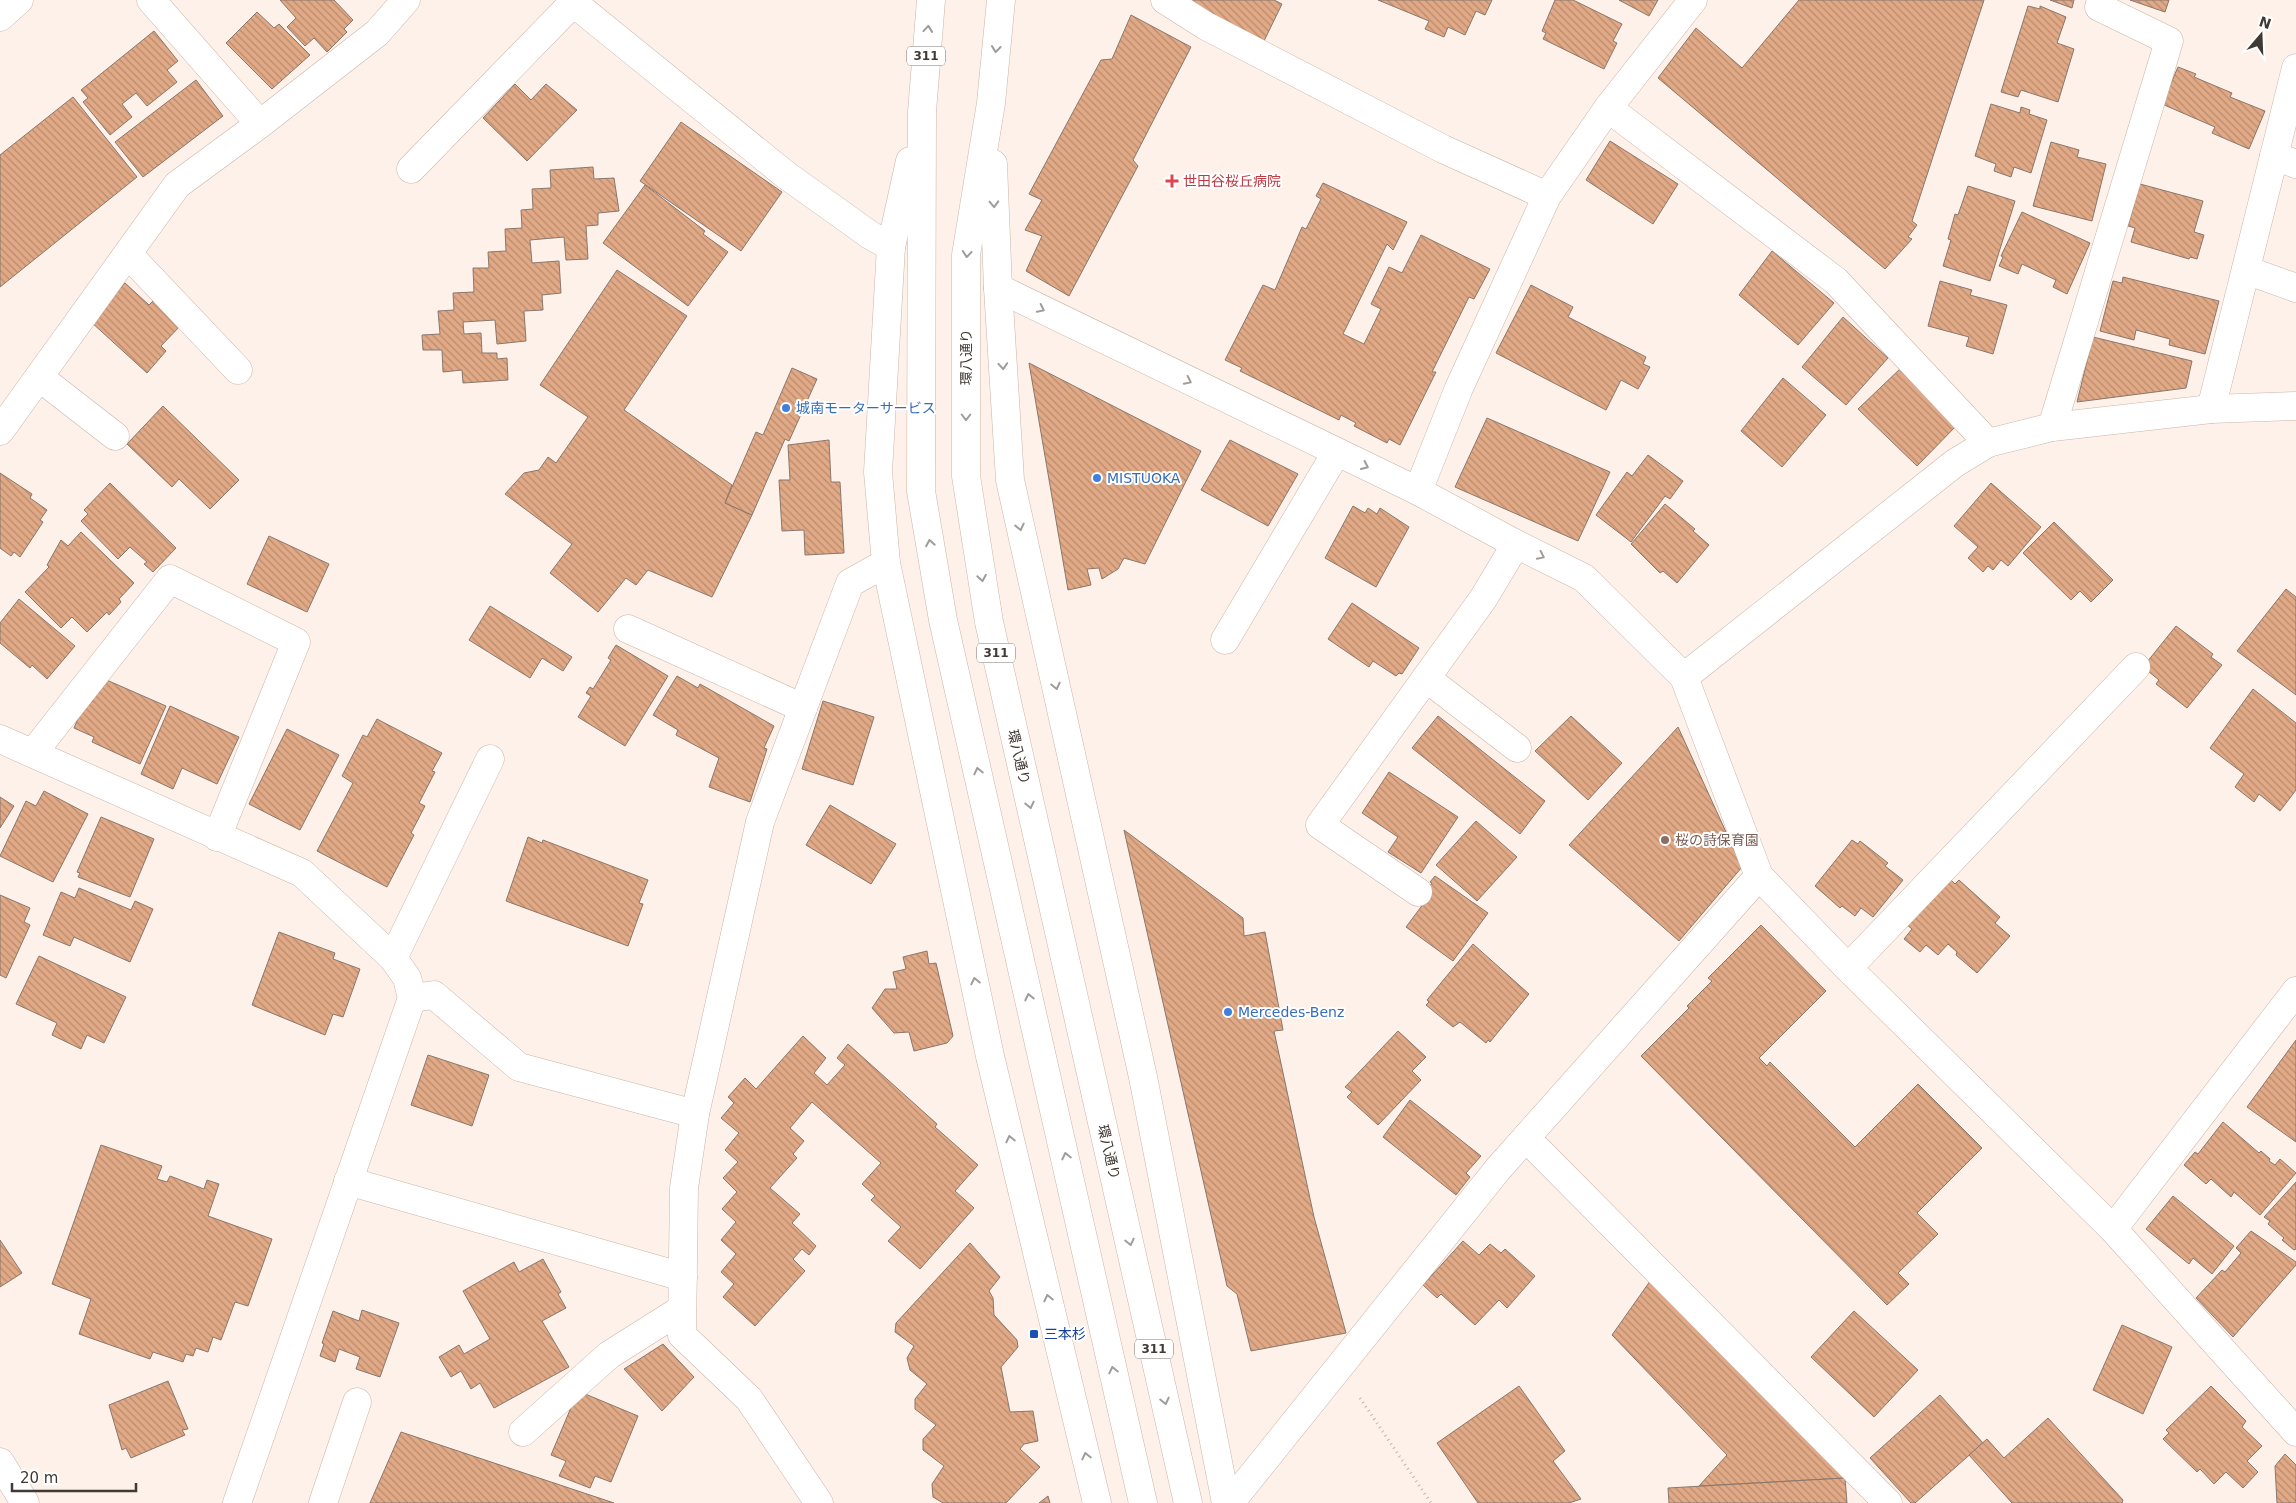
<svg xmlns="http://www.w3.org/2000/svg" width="2296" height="1503" font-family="'DejaVu Sans','Noto Sans JP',sans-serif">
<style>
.building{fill:url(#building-back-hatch);stroke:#8a776c}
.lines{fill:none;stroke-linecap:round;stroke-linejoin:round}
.minor-casing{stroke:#cab5a9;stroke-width:29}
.major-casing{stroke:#cab5a9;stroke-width:29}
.path{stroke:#c2b6af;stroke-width:3;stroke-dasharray:1 4;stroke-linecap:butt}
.minor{stroke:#fff;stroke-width:28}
.major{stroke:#fff;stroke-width:28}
.oneway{stroke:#a09c9a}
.health-dot{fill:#e0444e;stroke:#fff;stroke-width:2}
.shop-dot{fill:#3f7fe0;stroke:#fff;stroke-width:2}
.education-dot{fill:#8d6e63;stroke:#fff;stroke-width:2}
.transit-dot{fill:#1a4fb4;stroke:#fff;stroke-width:2}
.labels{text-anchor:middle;stroke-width:4;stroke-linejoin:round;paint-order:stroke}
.shield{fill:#fff;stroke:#7a7471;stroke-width:1}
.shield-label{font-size:12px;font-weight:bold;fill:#413934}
.health-label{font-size:14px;fill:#be3a42;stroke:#fff;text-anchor:start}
.street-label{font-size:14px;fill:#413934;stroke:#fff}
.shop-label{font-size:14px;fill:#366cbe;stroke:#fff;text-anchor:start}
.education-label{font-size:14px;fill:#785e54;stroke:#fff;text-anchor:start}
.transit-label{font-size:14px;fill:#164399;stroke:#fff;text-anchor:start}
</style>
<defs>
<pattern id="building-back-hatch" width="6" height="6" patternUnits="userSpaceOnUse" patternTransform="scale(1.25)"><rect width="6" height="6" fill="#e1a986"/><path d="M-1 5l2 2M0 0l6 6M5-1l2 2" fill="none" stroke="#b88b6e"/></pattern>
</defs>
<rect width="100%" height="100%" fill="#fef1e9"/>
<g class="building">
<polygon points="280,0 334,0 353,20 344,29 347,32 327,52 314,38 305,46 287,27 296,18"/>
<polygon points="1188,0 1274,0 1282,4 1263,43"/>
<polygon points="1378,0 1492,0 1485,15 1476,11 1465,35 1448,27 1444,37 1425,29 1429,21"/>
<polygon points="1555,0 1573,0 1622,24 1613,41 1617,43 1604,69 1543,39 1546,33 1542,31"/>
<polygon points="1619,0 1658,0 1649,16"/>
<polygon points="1799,0 1984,0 1912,221 1917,225 1908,237 1912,239 1885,269 1658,78 1696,28 1742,68"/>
<polygon points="2050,0 2074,0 2072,8"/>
<polygon points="2130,0 2169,0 2165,12"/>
<polygon points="2028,6 2040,9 2040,6 2066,17 2057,43 2074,49 2058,102 2021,90 2018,97 2001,92"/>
<polygon points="257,12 274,28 279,24 310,55 272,89 226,43"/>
<polygon points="1131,15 1191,47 1133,160 1138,166 1069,296 1026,271 1042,236 1025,230 1042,200 1029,194 1101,60 1112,59"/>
<polygon points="154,31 178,61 167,70 177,82 147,106 136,93 122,104 132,117 110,135 83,102 88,98 81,90"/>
<polygon points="2178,67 2196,74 2194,77 2232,93 2230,97 2265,111 2249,149 2212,133 2215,127 2162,104"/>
<polygon points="196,80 223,116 143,177 115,142"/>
<polygon points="515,84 531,100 546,84 577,110 527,161 483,118"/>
<polygon points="73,97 137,177 0,287 0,155"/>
<polygon points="1991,104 2020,113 2021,107 2030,110 2029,114 2047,120 2031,173 2014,167 2011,177 1994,171 1996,164 1975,156"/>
<polygon points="681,122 782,192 741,251 640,181"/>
<polygon points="1610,141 1678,184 1653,224 1586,180"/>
<polygon points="2051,142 2079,150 2077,157 2106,164 2092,221 2033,206"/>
<polygon points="593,167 594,179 614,178 619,211 598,213 598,225 586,226 588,259 566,260 564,237 530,240 532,263 559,261 561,293 542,295 543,310 524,311 526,341 497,344 495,320 463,322 464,334 481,333 482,353 497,353 497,359 507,358 508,380 463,383 462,370 443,372 442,350 423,350 422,335 440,334 438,311 454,310 453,293 474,292 473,268 489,268 488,252 506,251 505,229 522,228 521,210 533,209 532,189 551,188 550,170"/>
<polygon points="1323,183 1407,222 1393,250 1387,244 1343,334 1364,344 1381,309 1371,304 1389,267 1402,273 1421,235 1490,269 1474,299 1469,297 1432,372 1436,372 1400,445 1389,439 1387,443 1354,426 1356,423 1341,415 1339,420 1240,371 1242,368 1225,360 1263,285 1275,290 1302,227 1306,229 1321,199 1316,196"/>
<polygon points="2140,184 2203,201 2194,232 2204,235 2197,259 2190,257 2189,259 2131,242 2135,228 2128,226"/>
<polygon points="645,185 705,231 703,234 728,252 688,306 603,243"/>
<polygon points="1968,186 2015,201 1990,281 1943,266 1951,240 1948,239 1955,214 1958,215"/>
<polygon points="2022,212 2090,243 2067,294 2053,287 2056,280 2022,264 2018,274 1999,266 2003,257 2001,256"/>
<polygon points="1772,251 1834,303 1798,345 1739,295"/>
<polygon points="617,270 687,316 624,410 732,485 725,503 752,515 712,597 648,570 636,585 626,578 598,612 550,573 572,544 505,494 524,473 539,470 548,457 556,463 588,417 540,385"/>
<polygon points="2123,277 2219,301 2205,354 2169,345 2170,339 2136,330 2134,340 2100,331 2113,281 2122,283"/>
<polygon points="1940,281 1972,290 1970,295 2007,305 1993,354 1966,346 1969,337 1928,326"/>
<polygon points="125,283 149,305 154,300 181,325 161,346 166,351 147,373 90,321"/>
<polygon points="1531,285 1573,307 1568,317 1646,357 1643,364 1650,367 1638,389 1621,380 1606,410 1496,353"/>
<polygon points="1843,317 1888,358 1846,405 1802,367"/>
<polygon points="2093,337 2192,361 2186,388 2077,402"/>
<polygon points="1029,363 1201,451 1145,564 1124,558 1118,569 1102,579 1099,568 1087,569 1091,585 1068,590"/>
<polygon points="1902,367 1959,423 1917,466 1858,409"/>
<polygon points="792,368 817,379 789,441 785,439 752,515 725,503 756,432 763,435"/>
<polygon points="1783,378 1826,415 1782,467 1741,431"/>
<polygon points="163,406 239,480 210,509 179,479 172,487 127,444"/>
<polygon points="1487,418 1610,472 1578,541 1455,487"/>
<polygon points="829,440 831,482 840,482 844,553 805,555 804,530 782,531 779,480 790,480 788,445"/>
<polygon points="1230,440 1298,474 1268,526 1201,490"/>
<polygon points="1648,455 1683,481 1670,499 1665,496 1631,542 1596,515 1627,472 1632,476"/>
<polygon points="0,473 32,494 30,498 47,510 40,520 43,522 20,557 14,552 11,556 0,548"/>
<polygon points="110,483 176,548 153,572 144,564 147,562 130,547 118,559 81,521 88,514 84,510"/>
<polygon points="1991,483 2041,527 2008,566 2001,560 1993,570 1988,566 1983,572 1968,558 1978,547 1954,526"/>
<polygon points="1665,504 1695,529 1693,531 1709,545 1677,583 1663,571 1660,573 1631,544"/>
<polygon points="1353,506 1365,513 1368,508 1377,514 1380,508 1409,527 1376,587 1325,558"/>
<polygon points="2054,522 2113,580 2091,602 2080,591 2071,600 2023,553"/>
<polygon points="81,532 134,583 119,599 121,602 109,615 107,612 87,632 72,617 61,628 25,592 49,567 47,565 61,540 68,546"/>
<polygon points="269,536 329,564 307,612 247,584"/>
<polygon points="2286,589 2296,597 2296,695 2237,651"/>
<polygon points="19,599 75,646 47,679 32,665 30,668 0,643 0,623"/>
<polygon points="1352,603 1419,648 1402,674 1399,673 1396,676 1373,661 1369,667 1328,639"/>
<polygon points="490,606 572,657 563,671 542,658 530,678 469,640"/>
<polygon points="2176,626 2213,654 2211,657 2222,665 2187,708 2156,684 2159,680 2143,667"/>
<polygon points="616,645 668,676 625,746 578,717 591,696 586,693 590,687 593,689 611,660 608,658"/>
<polygon points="677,676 698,688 700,684 774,726 764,748 767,749 750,802 709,787 719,758 676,735 678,730 653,715"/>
<polygon points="102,678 166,706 140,764 92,742 94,737 74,728 86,700 92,702"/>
<polygon points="2253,689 2296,723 2296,790 2280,811 2259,794 2254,802 2235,787 2244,774 2210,748"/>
<polygon points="823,701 874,717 853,785 802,769"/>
<polygon points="170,706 239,737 217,784 182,768 173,789 141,774"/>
<polygon points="1438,716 1545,801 1520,834 1412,748"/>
<polygon points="1571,716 1622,763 1588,800 1535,751"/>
<polygon points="377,719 442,753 432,771 435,772 419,803 425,806 411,833 414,835 387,887 317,851 353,783 342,776 363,735 367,737"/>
<polygon points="1678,727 1742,867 1679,941 1569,845"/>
<polygon points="287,729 339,755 300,830 249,804"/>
<polygon points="1389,772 1458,817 1421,873 1388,852 1398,837 1362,813"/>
<polygon points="44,791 88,814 53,882 0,856 26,801 36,806"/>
<polygon points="0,797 14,806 0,828"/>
<polygon points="830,805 896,844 871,884 806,845"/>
<polygon points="101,817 154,839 130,897 78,877 80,873 77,872"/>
<polygon points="1476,821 1517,857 1477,901 1436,865"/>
<polygon points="1124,830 1243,918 1244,936 1265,932 1283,1030 1274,1031 1314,1217 1346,1333 1251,1351 1237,1294 1227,1286"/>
<polygon points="528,837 542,843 543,840 648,880 639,903 643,904 628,946 506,901"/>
<polygon points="1852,840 1858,844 1860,841 1888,863 1885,866 1903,880 1873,917 1861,908 1855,916 1842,906 1840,908 1815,886"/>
<polygon points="1435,876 1488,913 1453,961 1406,927 1424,903 1420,900 1432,883 1430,882"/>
<polygon points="1948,877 1955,884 1959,880 2000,917 1995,923 2010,936 1977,973 1956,955 1957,952 1948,944 1938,955 1926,945 1920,952 1904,939 1912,929 1906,924"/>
<polygon points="79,888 131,910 135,901 153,909 130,962 74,937 70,946 43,935 61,892 75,898"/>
<polygon points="0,895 30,908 24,922 30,925 6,978 0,975"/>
<polygon points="1761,925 1826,991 1759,1058 1767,1066 1770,1062 1855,1147 1918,1084 1982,1148 1917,1213 1938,1234 1898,1273 1909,1284 1887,1305 1641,1056 1689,1008 1687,1006 1712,981 1708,978"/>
<polygon points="279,932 335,953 333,959 360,969 343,1017 333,1014 325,1035 252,1005"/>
<polygon points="1473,944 1529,994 1490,1042 1488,1040 1486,1043 1460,1022 1453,1027 1426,1005 1429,1002 1427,1000"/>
<polygon points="927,951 929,964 936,963 953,1036 947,1043 914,1051 909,1032 894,1033 872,1008 885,989 897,989 893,972 906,969 903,957"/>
<polygon points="39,956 126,997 104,1043 87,1035 81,1049 52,1035 57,1023 16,1004"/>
<polygon points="1398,1031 1426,1057 1412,1071 1421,1080 1378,1125 1347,1097 1352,1092 1345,1087"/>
<polygon points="803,1036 826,1058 814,1073 827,1085 845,1065 837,1058 848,1044 937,1124 935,1127 978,1165 955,1191 974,1208 920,1269 888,1241 901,1227 871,1200 875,1196 862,1184 881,1163 812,1102 790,1128 804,1141 793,1154 797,1158 770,1188 800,1214 792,1223 816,1246 809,1255 802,1249 793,1259 805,1271 755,1326 723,1297 734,1284 721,1272 736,1254 721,1240 736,1222 722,1209 737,1192 723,1178 738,1162 725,1150 739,1133 721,1118 734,1103 728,1097 745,1078 756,1089"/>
<polygon points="2296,1040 2296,1142 2247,1107"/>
<polygon points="428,1055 489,1075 472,1126 411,1105"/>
<polygon points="1410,1100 1481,1156 1466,1173 1470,1177 1456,1195 1383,1137"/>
<polygon points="2223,1122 2259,1153 2261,1151 2270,1159 2269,1161 2275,1165 2280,1159 2296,1173 2260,1215 2234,1192 2231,1197 2211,1179 2206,1184 2184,1165 2195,1152 2198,1154"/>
<polygon points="101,1145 162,1166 157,1179 167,1182 170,1176 204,1189 207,1180 219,1184 208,1216 272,1239 248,1306 235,1302 221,1340 213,1337 208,1352 196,1348 193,1356 186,1354 183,1362 153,1352 150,1359 79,1334 91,1299 52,1284"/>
<polygon points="2296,1182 2296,1249 2294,1250 2282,1240 2284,1238 2268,1224 2270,1221 2264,1217"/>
<polygon points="2173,1196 2234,1246 2212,1274 2193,1258 2189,1264 2146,1229"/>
<polygon points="2251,1231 2296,1262 2296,1265 2233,1337 2196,1298 2222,1270 2225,1272 2241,1253 2236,1248"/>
<polygon points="0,1240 22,1273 0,1287"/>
<polygon points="1463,1241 1479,1255 1490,1244 1501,1253 1505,1249 1535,1276 1507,1308 1499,1300 1475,1325 1441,1294 1437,1298 1423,1285"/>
<polygon points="970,1243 1000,1277 989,1291 993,1298 994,1315 1017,1340 1018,1347 1001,1367 1010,1412 1033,1411 1038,1441 1024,1444 1020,1449 1040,1467 1006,1503 943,1503 933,1497 932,1484 944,1466 923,1450 923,1439 936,1425 915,1409 915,1399 927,1384 910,1370 907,1358 914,1346 895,1332 896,1323"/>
<polygon points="543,1259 561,1292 558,1294 566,1308 542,1321 569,1367 494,1408 480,1383 471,1389 461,1371 451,1377 439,1357 459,1345 464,1354 490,1339 463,1291 514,1262 519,1272"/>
<polygon points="1653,1277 1845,1478 1699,1486 1727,1455 1612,1335"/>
<polygon points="362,1310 399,1323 380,1377 356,1369 360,1357 339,1349 335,1362 320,1356 324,1344 322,1343 333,1311 359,1321"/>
<polygon points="1854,1311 1918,1370 1874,1417 1811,1357"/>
<polygon points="2122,1325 2172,1347 2143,1414 2093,1390"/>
<polygon points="663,1344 694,1377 662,1411 624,1369"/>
<polygon points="168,1381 188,1429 182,1430 185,1435 131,1458 126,1448 122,1450 109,1405"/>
<polygon points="1519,1386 1565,1451 1553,1461 1581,1499 1569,1503 1478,1503 1437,1443"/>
<polygon points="2211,1386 2246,1421 2242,1427 2262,1446 2247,1461 2258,1472 2243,1488 2226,1472 2214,1484 2200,1469 2197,1472 2163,1439 2169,1433 2166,1430"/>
<polygon points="578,1391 638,1416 611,1482 595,1476 590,1488 559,1476 566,1461 551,1455"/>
<polygon points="1940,1395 1983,1443 1915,1503 1911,1503 1870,1458"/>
<polygon points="2048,1418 2123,1500 2122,1503 2012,1503 1969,1455 1987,1439 2004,1458"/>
<polygon points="401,1432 614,1503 370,1503"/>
<polygon points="2285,1454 2296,1465 2296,1503 2277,1503 2275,1466"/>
<polygon points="1845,1478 1847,1503 1669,1503 1668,1488"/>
<polygon points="1048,1496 1050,1503 1039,1503"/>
</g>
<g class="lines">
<defs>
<g id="minor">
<polyline points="151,0 260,124"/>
<polyline points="570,0 786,175 870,235 891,247"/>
<polyline points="1165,0 1206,26 1443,149 1547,196"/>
<polyline points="0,17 19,0"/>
<polyline points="1608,108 1836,281 1988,443"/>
<polyline points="2274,156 2296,164"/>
<polyline points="411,169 573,3"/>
<polyline points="128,254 238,370"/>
<polyline points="2246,270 2296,288"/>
<polyline points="998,288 1418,491 1516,544 1584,578 1684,677 1759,876 1848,968 2113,1229 2296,1432"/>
<polyline points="39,377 115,436"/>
<polyline points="2211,409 2296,68"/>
<polyline points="2052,427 2169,41 2099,7 2101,0"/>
<polyline points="0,431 177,185 260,124 377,33 406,0"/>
<polyline points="1418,491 1459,388 1547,196 1608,108 1693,0"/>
<polyline points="628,629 803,708"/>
<polyline points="1225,640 1336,453"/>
<polyline points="1684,677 1955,463 1988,443 2052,427 2211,409 2296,406"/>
<polyline points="1426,678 1517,748"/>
<polyline points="0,739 302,873 393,958 407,978 412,998 237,1503"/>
<polyline points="33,753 170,579 296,642 217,837"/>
<polyline points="1418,892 1320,825 1483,599 1516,544"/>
<polyline points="393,958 490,759"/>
<polyline points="1848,968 2136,667"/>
<polyline points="412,998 434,995 519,1067 695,1114"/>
<polyline points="1526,1138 1888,1503"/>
<polyline points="348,1181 683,1277"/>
<polyline points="2113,1229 2296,991"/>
<polyline points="523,1432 609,1355 682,1309"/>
<polyline points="0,1462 25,1503"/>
<polyline points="323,1503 357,1402"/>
<polyline points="819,1503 749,1399 682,1335 684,1188 695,1114 760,822 850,583 886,563"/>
<polyline points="1230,1503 1498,1169 1759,876"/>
</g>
<g id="major">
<polyline points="931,0 922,112 921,491 943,620 1143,1503"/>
<polyline points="1001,0 991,103 966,255 966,476 989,622 1188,1503"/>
<polyline points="910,161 891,247 878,472 886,563 990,1056 1097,1503"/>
<polyline points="993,164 998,288 1010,480 1143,1077 1226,1503"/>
</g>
</defs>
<use href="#minor" class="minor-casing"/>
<use href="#major" class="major-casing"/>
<polyline class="path" points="1360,1398 1431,1503"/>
<use href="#minor" class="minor"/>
<use href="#major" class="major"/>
</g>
<defs><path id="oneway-chevron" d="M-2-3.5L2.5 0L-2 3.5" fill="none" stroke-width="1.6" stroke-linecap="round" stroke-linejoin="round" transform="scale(1.25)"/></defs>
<g class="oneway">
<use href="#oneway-chevron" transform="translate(928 29) rotate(-85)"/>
<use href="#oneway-chevron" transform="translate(996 49) rotate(96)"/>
<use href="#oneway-chevron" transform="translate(994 204) rotate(88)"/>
<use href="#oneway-chevron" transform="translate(967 254) rotate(95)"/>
<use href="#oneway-chevron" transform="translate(1041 309) rotate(26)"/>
<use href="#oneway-chevron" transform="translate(1003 366) rotate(86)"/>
<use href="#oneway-chevron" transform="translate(1188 381) rotate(26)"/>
<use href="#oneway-chevron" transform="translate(966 417) rotate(90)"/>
<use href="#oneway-chevron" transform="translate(1365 466) rotate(25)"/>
<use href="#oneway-chevron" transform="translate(1020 527) rotate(77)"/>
<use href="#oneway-chevron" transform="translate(930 543) rotate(-100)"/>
<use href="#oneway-chevron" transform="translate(1541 556) rotate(26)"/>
<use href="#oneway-chevron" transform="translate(982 578) rotate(81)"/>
<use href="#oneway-chevron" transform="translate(1056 686) rotate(77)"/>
<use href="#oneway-chevron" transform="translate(978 771) rotate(-103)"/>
<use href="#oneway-chevron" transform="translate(1030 805) rotate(77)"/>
<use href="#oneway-chevron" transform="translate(975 981) rotate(-102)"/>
<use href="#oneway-chevron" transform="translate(1029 997) rotate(-103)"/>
<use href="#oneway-chevron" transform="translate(1010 1139) rotate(-103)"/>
<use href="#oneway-chevron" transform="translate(1066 1156) rotate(-103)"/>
<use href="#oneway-chevron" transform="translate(1130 1242) rotate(77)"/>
<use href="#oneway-chevron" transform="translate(1048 1298) rotate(-103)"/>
<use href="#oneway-chevron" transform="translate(1113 1370) rotate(-103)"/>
<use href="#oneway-chevron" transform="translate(1165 1401) rotate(77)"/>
<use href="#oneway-chevron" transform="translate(1086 1456) rotate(-103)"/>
</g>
<path class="health-dot" d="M1169.5 173.5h5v5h5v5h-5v5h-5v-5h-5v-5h5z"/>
<g class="shop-dot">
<circle cx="786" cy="408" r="5"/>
<circle cx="1097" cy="478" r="5"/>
<circle cx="1228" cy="1012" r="5"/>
</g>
<circle class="education-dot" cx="1665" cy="840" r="5"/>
<rect class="transit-dot" x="1029" y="1329" width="10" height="10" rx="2.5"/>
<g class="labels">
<g class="shield">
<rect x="907" y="46.5" width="38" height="19" rx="4"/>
<rect x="977" y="643.5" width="38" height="19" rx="4"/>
<rect x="1135" y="1339.5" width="38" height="19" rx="4"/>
</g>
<g class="shield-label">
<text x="926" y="60">311</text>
<text x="996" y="657">311</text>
<text x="1154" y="1353">311</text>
</g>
<g class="health-label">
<text x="1183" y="186">世田谷桜丘病院</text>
</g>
<g class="street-label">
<text transform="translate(966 357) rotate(-90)" y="5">環八通り</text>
<text transform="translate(1019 757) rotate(77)" y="5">環八通り</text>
<text transform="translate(1109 1152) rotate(77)" y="5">環八通り</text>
</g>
<g class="shop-label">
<text x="796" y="413">城南モーターサービス</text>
<text x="1107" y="483">MISTUOKA</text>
<text x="1238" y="1017">Mercedes-Benz</text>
</g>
<g class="education-label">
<text x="1675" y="845">桜の詩保育園</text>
</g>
<g class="transit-label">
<text x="1044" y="1339">三本杉</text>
</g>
</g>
<g transform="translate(2261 35) rotate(19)" stroke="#ffffff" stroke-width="4" paint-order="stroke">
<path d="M0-4L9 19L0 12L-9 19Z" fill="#413934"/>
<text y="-8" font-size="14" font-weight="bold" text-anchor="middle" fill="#413934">N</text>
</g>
<path d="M12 1483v8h124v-8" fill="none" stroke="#413934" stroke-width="2.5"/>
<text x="20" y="1483" font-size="15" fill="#413934" stroke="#ffffff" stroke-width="4" paint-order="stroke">20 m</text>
</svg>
